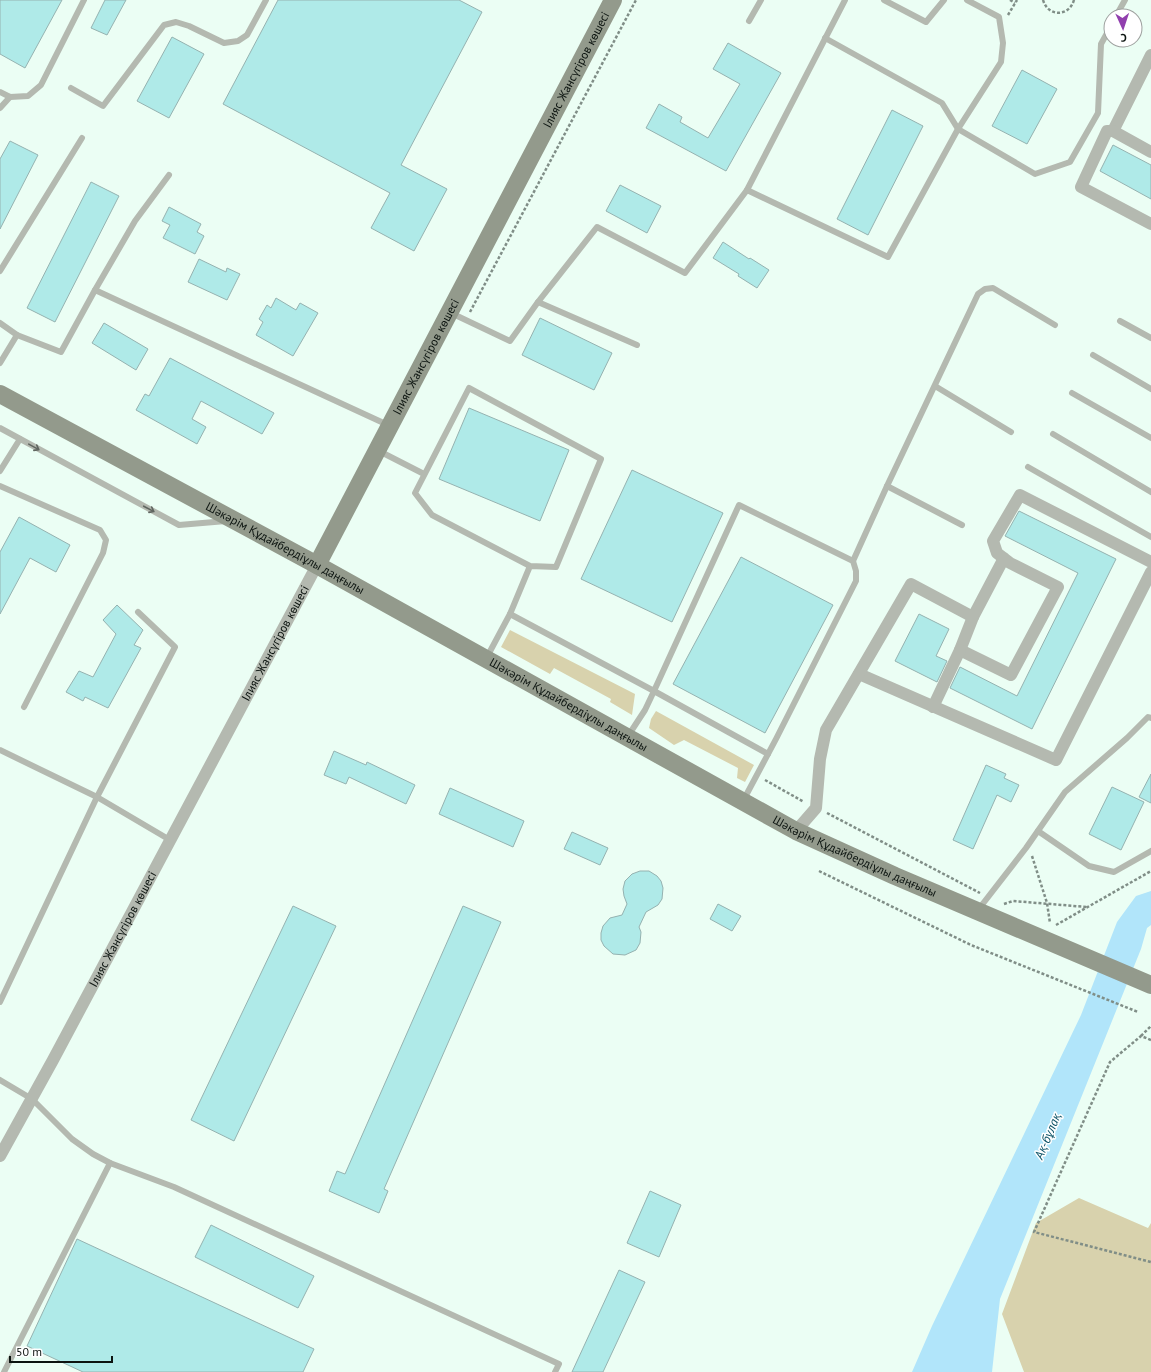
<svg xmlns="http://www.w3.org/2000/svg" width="1151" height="1372" font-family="'PT Sans',sans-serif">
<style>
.green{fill:#d8d2ad}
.water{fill:#b1e5fa}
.building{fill:#afeae8;stroke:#95b2b0}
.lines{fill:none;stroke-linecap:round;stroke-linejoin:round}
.path{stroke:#808e87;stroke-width:2.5;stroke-dasharray:3 2;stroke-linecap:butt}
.lane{stroke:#b4b9b0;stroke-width:6}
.street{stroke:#b4b9b0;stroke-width:12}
.secondary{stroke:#939a8c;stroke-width:18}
.oneway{stroke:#606660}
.labels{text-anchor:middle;stroke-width:3;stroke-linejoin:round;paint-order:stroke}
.street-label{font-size:12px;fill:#0c1410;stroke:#fff}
.water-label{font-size:13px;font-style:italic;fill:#11566a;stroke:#fff}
</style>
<rect width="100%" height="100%" fill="#ebfef4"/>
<g class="green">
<polygon points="510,630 635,694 632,715 610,702 611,699 554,668 550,674 501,647"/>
<polygon points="656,711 754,765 745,782 737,778 738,768 684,740 674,745 649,728 651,719"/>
<polygon points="1079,1198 1148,1228 1151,1223 1151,1372 1024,1372 1002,1314 1036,1223"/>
</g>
<polygon class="water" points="1151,891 1151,925 1147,928 1141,949 1000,1299 992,1372 912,1372 932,1326 1081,1015 1117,922 1136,896"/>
<g class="building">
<polygon points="0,0 62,0 25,68 0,54"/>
<polygon points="105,0 126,0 107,35 91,28"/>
<polygon points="278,0 459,0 482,12 401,165 447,189 414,251 371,228 390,193 223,104"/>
<polygon points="172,37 204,54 169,118 137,101"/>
<polygon points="728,43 781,73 726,171 646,128 659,104 682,117 680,122 708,138 740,84 713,69"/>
<polygon points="1022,70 1057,89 1027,144 992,126"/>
<polygon points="892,110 923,126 868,235 837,219"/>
<polygon points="10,141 38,155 0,229 0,159"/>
<polygon points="1113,145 1151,165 1151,199 1100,171"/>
<polygon points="91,182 119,196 55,322 27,308"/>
<polygon points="620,185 661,206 647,233 606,211"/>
<polygon points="169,207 201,224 197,232 204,236 195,254 163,238 170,225 162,221"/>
<polygon points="723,242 749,259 750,258 769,270 757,288 738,276 739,274 713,258"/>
<polygon points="199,259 226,272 227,268 240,274 227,300 188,282"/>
<polygon points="276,298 296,310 300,303 318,313 293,356 256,335 263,322 259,319 267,305 271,308"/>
<polygon points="540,318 612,353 594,390 522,355"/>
<polygon points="104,323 148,349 136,370 92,343"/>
<polygon points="170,358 274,413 262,434 201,401 192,419 206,427 197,444 136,410 145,394 149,396"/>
<polygon points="469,408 569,450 540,521 439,479"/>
<polygon points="632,470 723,513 672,622 581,579"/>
<polygon points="1019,511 1116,559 1032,729 950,688 960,667 1017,696 1078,573 1005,536"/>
<polygon points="19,517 70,545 56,572 30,558 0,614 0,552"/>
<polygon points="741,557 833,605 765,733 673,684"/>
<polygon points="117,605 143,630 134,645 141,648 108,708 85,697 83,701 66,692 79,671 93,677 116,634 103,620"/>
<polygon points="919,614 949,629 936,656 947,661 937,682 895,661"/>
<polygon points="334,751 366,765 367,762 415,785 406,804 349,777 346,784 324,775"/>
<polygon points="986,765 1006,774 1004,778 1019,785 1011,802 997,795 973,849 953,840"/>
<polygon points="1151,774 1151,803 1139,797"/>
<polygon points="1112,787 1144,802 1121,850 1089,834"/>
<polygon points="450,788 524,821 513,847 439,814"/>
<polygon points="572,832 608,848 600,865 564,849"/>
<polygon points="640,871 649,871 657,876 661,881 663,888 662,899 658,905 646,912 639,927 641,932 640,943 636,950 625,955 613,954 604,946 601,940 601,933 603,926 610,918 622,915 627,904 624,896 623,889 625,881 632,874"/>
<polygon points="718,904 741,916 732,931 710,919"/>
<polygon points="293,906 336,926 234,1141 191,1120"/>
<polygon points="463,906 501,922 384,1189 388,1191 379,1213 329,1191 337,1171 345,1174"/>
<polygon points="650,1191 681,1205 659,1257 627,1243"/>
<polygon points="211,1225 314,1276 298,1308 195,1257"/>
<polygon points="77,1239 314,1349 303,1372 83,1372 27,1346"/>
<polygon points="619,1270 645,1282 603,1372 572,1372"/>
</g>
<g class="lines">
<g class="path">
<polyline points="1010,0 1015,3"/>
<path d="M1043 0C1048 17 1069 17 1074 0"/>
<polyline points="1008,15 1017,0"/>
<polyline points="470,312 636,0"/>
<polyline points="765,780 804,802"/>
<polyline points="827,813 980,893"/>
<polyline points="1032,856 1047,903 1050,923"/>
<polyline points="819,871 971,945 1138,1012"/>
<polyline points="1004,904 1013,901 1087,907"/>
<polyline points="1056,925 1151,871"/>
<polyline points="1141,1036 1151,1026"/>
<polyline points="1151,1040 1141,1036 1110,1062 1034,1232 1151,1262"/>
</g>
<g class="lane">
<polyline points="884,0 926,22 944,0"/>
<polyline points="1116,16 1125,0"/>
<polyline points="749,21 761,0"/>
<polyline points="825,38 942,103 958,129 1035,174 1070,162 1098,113 1101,44 1111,26"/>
<polyline points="71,88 103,106 164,25 176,22 189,26 224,43 238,41 247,35 266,0"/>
<polyline points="0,92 10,97 28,96 41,85 84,0"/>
<polyline points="0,108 10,97"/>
<polyline points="747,190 845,0"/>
<polyline points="0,271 82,138"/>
<polyline points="95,290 135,221 169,175"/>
<polyline points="538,302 597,227 685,273 747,190 888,257 958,129 1001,62 1003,43 999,17 967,0"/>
<polyline points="451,313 510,341 538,302 637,345"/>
<polyline points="1120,321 1151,338"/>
<polyline points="0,323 17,335"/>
<polyline points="1093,355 1151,389"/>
<polyline points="0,363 17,335 61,352 95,290 388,425"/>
<polyline points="935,386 1011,432"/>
<polyline points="1072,393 1151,438"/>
<polyline points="0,428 179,525 226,521"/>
<polyline points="1053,434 1151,492"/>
<polyline points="379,451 424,474"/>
<polyline points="1028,467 1151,537"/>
<polyline points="0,471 20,439"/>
<polyline points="0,486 100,530 106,540 103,553 24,707"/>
<polyline points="887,486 962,525"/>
<polyline points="853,561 887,486 978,294 985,289 993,288 1055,325"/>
<polyline points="530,566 556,567 601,459 469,388 415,493 432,515 530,566 510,614 654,691 739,505 853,561 856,571 856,581 776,739 743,801"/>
<polyline points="138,612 175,647 97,797 170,840"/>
<polyline points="487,657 510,614"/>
<polyline points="628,736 645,710 654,691 768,754"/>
<polyline points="0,750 97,797 0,1002"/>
<polyline points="1038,831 1089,866 1114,872 1151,851"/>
<polyline points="978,910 1026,848 1065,792 1127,738 1148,717 1151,718"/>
<polyline points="0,1080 32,1099 72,1139 93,1154 110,1163 174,1187 559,1364 555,1372"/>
<polyline points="4,1372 110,1163"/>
</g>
<g class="street">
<polyline points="1113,131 1151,55"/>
<polyline points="1151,152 1113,131 1107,131 1081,187 1151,224"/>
<polyline points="1004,558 973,617 960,650 1011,675 1058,587 1010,563 997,553 993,541 1020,495 1151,562"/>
<polyline points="859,674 1056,760 1151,572"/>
<polyline points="933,707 960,650"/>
<polyline points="796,831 816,808 820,759 826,730 911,584 973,617"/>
<path id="s1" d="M0 1156 53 1060 317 565"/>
</g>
<g class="secondary">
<path id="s2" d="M0 394 317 565 796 831 895 876 1151 985"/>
<path id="s3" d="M317 565 613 0"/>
</g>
</g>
<defs><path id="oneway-shaft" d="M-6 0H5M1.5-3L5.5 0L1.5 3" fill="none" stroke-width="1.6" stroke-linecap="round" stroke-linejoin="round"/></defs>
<g class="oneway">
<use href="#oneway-shaft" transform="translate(34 447) rotate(29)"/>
<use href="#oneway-shaft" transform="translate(149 509) rotate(28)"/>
</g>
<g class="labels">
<g class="street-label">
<text dy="4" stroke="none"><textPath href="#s3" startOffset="559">Ілияс Жансүгіров көшесі</textPath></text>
<text dy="4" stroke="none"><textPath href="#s3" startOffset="235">Ілияс Жансүгіров көшесі</textPath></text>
<text dy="4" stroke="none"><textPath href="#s2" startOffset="324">Шәкәрім Құдайбердіұлы даңғылы</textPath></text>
<text dy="4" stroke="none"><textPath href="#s1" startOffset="582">Ілияс Жансүгіров көшесі</textPath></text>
<text dy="4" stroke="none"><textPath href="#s2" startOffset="648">Шәкәрім Құдайбердіұлы даңғылы</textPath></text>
<text dy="4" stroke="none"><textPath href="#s2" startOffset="972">Шәкәрім Құдайбердіұлы даңғылы</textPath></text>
<text dy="4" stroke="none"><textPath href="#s1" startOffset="258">Ілияс Жансүгіров көшесі</textPath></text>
</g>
<g class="water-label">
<text transform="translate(1047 1136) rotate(-67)" y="5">Ақ-бұлақ</text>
</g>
</g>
<g transform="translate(1123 28) rotate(177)"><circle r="19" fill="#ffffff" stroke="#9ea19f"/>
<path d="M0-3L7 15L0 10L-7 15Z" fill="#913fae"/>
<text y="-6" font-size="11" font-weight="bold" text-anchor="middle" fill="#0c1410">С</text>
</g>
<path d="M10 1356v6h102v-6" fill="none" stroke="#0c1410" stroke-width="2"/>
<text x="16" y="1356" font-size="12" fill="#0c1410" stroke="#ffffff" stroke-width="3" paint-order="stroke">50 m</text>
</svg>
